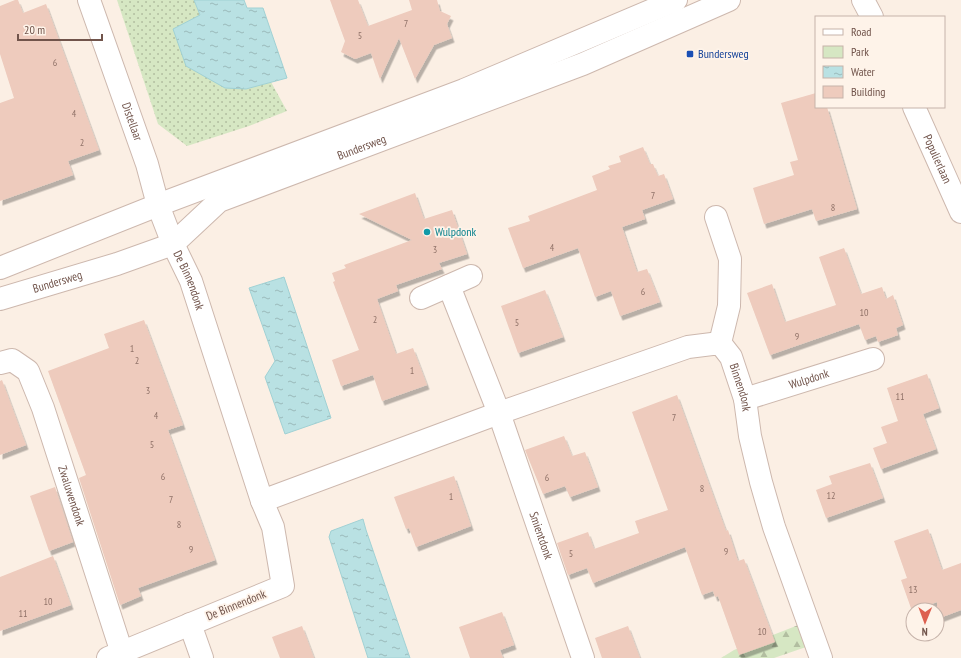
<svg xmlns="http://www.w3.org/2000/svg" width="961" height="658" font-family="'PT Sans Narrow',sans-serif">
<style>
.green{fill:url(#green-dots)}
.forest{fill:url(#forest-firs)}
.water{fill:url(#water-ripples);stroke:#a0d1d4}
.building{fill:#eecbbd;filter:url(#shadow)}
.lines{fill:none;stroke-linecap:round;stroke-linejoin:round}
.minor-casing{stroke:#cdb8ae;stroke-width:24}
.minor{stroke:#fff;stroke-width:22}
.transit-dot{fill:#1a4fb4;stroke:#fef3e9;stroke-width:1.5}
.culture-dot{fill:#0f9aa8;stroke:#fef3e9;stroke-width:1.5}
.labels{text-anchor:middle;stroke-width:3.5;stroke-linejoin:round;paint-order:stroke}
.number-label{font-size:10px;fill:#907268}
.transit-label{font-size:12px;fill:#164399;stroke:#fef3e9;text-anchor:start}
.street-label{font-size:12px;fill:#71544b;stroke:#fef3e9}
.culture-label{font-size:12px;fill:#0d838f;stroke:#fef3e9;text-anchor:start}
</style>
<defs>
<pattern id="green-dots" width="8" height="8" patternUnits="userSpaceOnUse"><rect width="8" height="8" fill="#d6e7c3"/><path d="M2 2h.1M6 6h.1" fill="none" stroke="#b2bea0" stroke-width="1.8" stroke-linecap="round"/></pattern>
<pattern id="forest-firs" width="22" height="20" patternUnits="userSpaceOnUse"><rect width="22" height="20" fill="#d6e7c3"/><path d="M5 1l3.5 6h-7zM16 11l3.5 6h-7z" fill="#b2bea0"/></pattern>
<pattern id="water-ripples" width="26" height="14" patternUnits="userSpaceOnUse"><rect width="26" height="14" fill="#b9e1e3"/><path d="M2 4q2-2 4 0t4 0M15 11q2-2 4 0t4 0" fill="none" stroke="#9bb9ba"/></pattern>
<filter id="shadow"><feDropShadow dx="2.5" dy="4.5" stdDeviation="0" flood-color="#0004"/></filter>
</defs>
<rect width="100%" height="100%" fill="#fbefe4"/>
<polygon class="green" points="117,0 194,0 200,15 246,89 271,82 287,111 249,126 187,146 158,124"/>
<polygon class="forest" points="801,624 809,646 774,658 721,658 734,650"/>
<g class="water">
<polygon points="194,0 244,0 247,8 263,8 287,78 246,89 225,88 186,66 173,29 200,15"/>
<polygon points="284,277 331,418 285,434 265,377 275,361 249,288"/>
<polygon points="363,519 366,530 410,658 368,658 329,537 331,531"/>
</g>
<g class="building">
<polygon points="15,0 18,0 23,13 46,4 99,150 68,161 73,175 0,201 0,103 14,98 0,54 0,6"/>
<polygon points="330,0 358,0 368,26 412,10 409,0 437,0 440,11 451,16 447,24 452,38 434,45 415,79 399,38 380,79 371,53 355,59 341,52 345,41"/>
<polygon points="816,93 816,107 827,107 857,209 816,221 812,209 764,224 753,188 794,175 790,162 798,160 781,103"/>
<polygon points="643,147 650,164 653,164 658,176 664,174 673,199 642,210 645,219 622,227 637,272 647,269 660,302 620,316 611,291 595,297 578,248 523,268 508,228 530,221 528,216 597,190 592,176 610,169 608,166 621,162 619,156"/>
<polygon points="415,193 424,219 452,210 467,254 439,263 442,269 396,285 398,291 377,299 396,354 413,348 427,385 382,401 373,375 341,386 332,360 359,350 333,282 335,281 332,273 346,268 344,265 412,240 359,214"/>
<polygon points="844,248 861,294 882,287 886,299 893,295 903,325 896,328 898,335 878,342 876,336 865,340 859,324 770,355 747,293 772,284 785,322 836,305 819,257"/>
<polygon points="545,290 563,337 518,353 501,306"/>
<polygon points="144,320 183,425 168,430 215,560 138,588 141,596 120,605 79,478 86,475 48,371 109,348 104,334"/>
<polygon points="927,374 939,408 923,414 936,449 881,469 873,448 887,443 881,427 898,421 887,388"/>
<polygon points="2,380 26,445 0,455 0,381"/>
<polygon points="677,395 726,531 728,530 738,561 744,559 775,642 739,655 718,596 715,597 713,591 702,595 685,547 593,583 587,568 568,575 557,543 588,532 594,549 639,533 635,521 668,510 632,412"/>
<polygon points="564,436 572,456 585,452 598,487 570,497 565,486 543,494 525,450"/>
<polygon points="870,463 883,498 826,518 816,490 832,484 829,476"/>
<polygon points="454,476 471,526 416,547 409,528 406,529 394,497"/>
<polygon points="55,487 73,542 49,551 30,496"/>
<polygon points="928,529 942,570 961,563 961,610 937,619 937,602 912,611 901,580 907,578 894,541"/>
<polygon points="53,556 71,605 0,631 0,577"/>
<polygon points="502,612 514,645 500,650 503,658 470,658 459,627"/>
<polygon points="302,626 314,658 280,658 272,637"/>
<polygon points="628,626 640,658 602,658 595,638"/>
</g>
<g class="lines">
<defs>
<g id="minor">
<path id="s1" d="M89 0 147 164 158 205 173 244 191 281 262 501 273 527 283 586 108 658"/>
<polyline points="863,0 872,17"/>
<path id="s2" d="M914 107 961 212"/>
<polyline points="716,217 730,259 729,306 720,343"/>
<polyline points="0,268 158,205 464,90 676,0"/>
<path id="s3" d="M449 286 499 413 583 658"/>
<polyline points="421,298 471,276"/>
<path id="s4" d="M0 299 117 264 173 244 219 201 583 64 729 0"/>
<path id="s5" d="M0 363 12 360 28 371 43 408 122 653"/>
<path id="s6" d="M745 399 873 359"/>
<path id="s7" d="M262 501 499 413 688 347 720 343 731 357 745 399 750 436 761 482 774 527 821 658"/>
<polyline points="190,624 202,658"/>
</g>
</defs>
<use href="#minor" class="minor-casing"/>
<use href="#minor" class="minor"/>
</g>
<rect class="transit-dot" x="686" y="50" width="8" height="8" rx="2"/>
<circle class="culture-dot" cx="427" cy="232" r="4"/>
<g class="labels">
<g class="number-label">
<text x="406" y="27">7</text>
<text x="360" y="39">5</text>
<text x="55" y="66">6</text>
<text x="74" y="117">4</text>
<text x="82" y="146">2</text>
<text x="653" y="199">7</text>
<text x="833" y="211">8</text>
<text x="552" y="251">4</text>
<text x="435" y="253">3</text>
<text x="643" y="295">6</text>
<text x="864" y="316">10</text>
<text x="375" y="323">2</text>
<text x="517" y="326">5</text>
<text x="797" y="340">9</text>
<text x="132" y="352">1</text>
<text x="137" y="364">2</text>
<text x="412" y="374">1</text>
<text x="148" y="394">3</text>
<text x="900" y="400">11</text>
<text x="156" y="419">4</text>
<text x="674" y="421">7</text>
<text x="152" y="448">5</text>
<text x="163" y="480">6</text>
<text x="547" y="481">6</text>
<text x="702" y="492">8</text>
<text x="831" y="499">12</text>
<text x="451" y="500">1</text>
<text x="171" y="503">7</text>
<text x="179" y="528">8</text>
<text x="191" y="553">9</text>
<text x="726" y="555">9</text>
<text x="571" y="557">5</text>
<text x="913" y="593">13</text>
<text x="48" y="605">10</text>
<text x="23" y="617">11</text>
<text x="762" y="635">10</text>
</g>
<g class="transit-label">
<text x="698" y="58">Bundersweg</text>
</g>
<g class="street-label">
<text dy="4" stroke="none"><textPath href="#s1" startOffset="129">Distellaar</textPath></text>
<text dy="4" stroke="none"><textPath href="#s4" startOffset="397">Bundersweg</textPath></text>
<text dy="4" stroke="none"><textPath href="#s2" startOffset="57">Populierlaan</textPath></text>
<text dy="4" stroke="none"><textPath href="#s1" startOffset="298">De Binnendonk</textPath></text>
<text dy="4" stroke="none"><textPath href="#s4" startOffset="60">Bundersweg</textPath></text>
<text dy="4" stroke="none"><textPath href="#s6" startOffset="67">Wulpdonk</textPath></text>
<text dy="4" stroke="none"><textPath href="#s7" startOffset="535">Binnendonk</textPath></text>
<text dy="4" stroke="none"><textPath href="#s5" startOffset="164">Zwaluwendonk</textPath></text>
<text dy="4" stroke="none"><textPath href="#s3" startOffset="266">Smientdonk</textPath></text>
<text transform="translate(236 605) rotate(-22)" y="4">De Binnendonk</text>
</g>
<g class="culture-label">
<text x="435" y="236">Wulpdonk</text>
</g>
</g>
<rect x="815" y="16" width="130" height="92" fill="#fef3e9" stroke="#c6b3aa"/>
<rect x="823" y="29" width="20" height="6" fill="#ffffff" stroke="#c6b3aa"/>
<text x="851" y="36" font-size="12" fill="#71544b">Road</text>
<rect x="823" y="46" width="20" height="12" fill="#d6e7c3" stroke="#c6b3aa"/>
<text x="851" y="56" font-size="12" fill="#71544b">Park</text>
<rect x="823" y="66" width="20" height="12" fill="url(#water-ripples)" stroke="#c6b3aa"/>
<text x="851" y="76" font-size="12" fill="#71544b">Water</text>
<rect x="823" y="86" width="20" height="12" fill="#eecbbd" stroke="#c6b3aa"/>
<text x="851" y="96" font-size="12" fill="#71544b">Building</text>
<g transform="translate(925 622) rotate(181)"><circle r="19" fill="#fef3e9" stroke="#c6b3aa"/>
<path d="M0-3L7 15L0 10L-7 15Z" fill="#dd6050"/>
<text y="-6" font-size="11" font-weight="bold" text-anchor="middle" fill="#71544b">N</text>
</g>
<path d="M18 34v6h84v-6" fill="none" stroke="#71544b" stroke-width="2"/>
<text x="24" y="34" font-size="12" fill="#71544b" stroke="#fef3e9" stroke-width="3" paint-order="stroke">20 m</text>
</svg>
